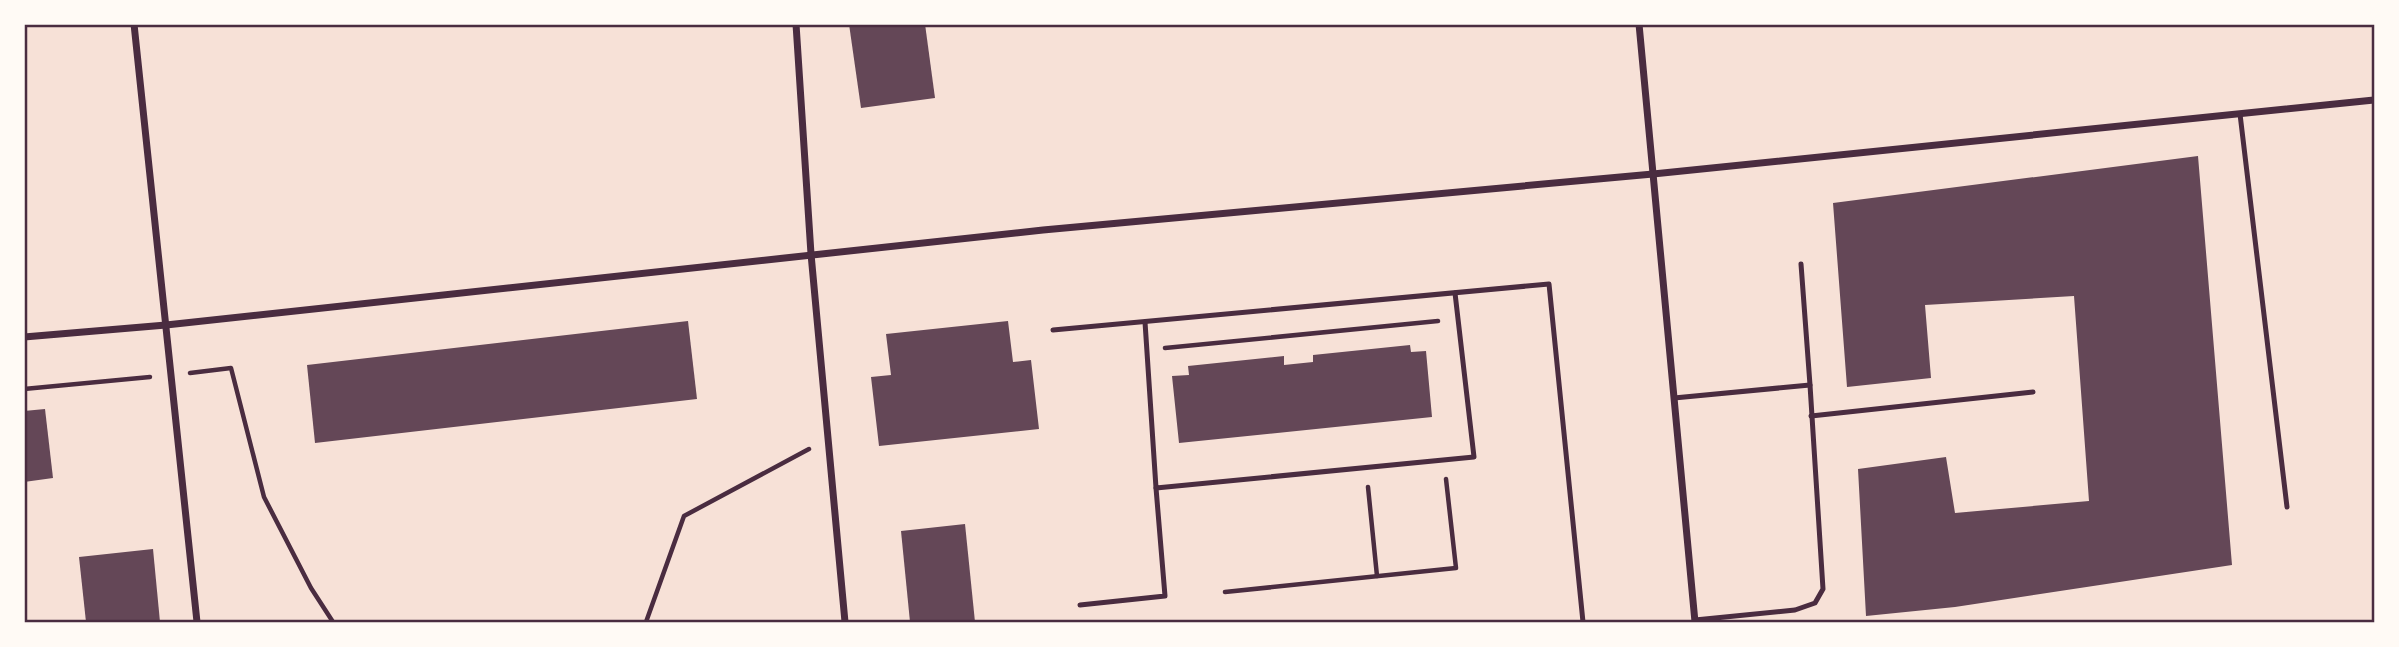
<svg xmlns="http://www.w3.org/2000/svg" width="2399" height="647" font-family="'Times New Roman',serif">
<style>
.building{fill:#644757}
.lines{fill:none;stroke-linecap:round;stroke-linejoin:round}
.path{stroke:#4a2c40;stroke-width:4.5}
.service{stroke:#4a2c40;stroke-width:5}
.minor{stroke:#4a2c40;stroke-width:7}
.neatline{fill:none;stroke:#4a2c40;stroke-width:2.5}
</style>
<rect width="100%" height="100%" fill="#f7e1d7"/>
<g class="building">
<polygon points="849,24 925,24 935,98 861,108"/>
<polygon points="2198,156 2232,565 1955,607 1866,616 1858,469 1946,457 1955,513 2089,501 2074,296 1925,305 1931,378 1847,387 1833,203"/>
<polygon points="688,321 697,399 315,443 307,365"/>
<polygon points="1008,321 1013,362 1031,360 1039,429 879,446 871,377 891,375 886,334"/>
<polygon points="1410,345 1411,352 1426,351 1432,417 1179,443 1172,376 1189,375 1188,366 1284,356 1284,365 1313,362 1313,355"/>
<polygon points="45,409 53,478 24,482 24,411"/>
<polygon points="965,524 975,622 910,622 901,531"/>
<polygon points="153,549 160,622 86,622 79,557"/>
</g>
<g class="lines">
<g class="path">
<polyline points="1165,348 1438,321"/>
<polyline points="190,373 231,368 264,497 311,588 333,622"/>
<polyline points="24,389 150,377"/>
<polyline points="1368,487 1377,576"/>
<polyline points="1225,592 1456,568 1446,479"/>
<polyline points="646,622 684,516 809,449"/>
</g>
<g class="service">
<polyline points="2240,114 2287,507"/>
<polyline points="1801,264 1810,385"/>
<polyline points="1145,322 1156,488 1474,457 1455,293"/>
<polyline points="1053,330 1549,284 1583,622"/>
<polyline points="1674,398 1810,385 1823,589 1815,603 1795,610 1695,620"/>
<polyline points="1811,416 2033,392"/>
<polyline points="1080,605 1165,596 1156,488"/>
</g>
<g class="minor">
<polyline points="134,24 197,622"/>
<polyline points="796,24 811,254 845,622"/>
<polyline points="1639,24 1695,622"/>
<polyline points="24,337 166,325 1043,230 1653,174 2374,100"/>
</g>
</g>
<rect width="2399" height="647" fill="none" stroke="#fffaf5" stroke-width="52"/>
<rect x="26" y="26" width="2347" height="595" class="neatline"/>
</svg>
